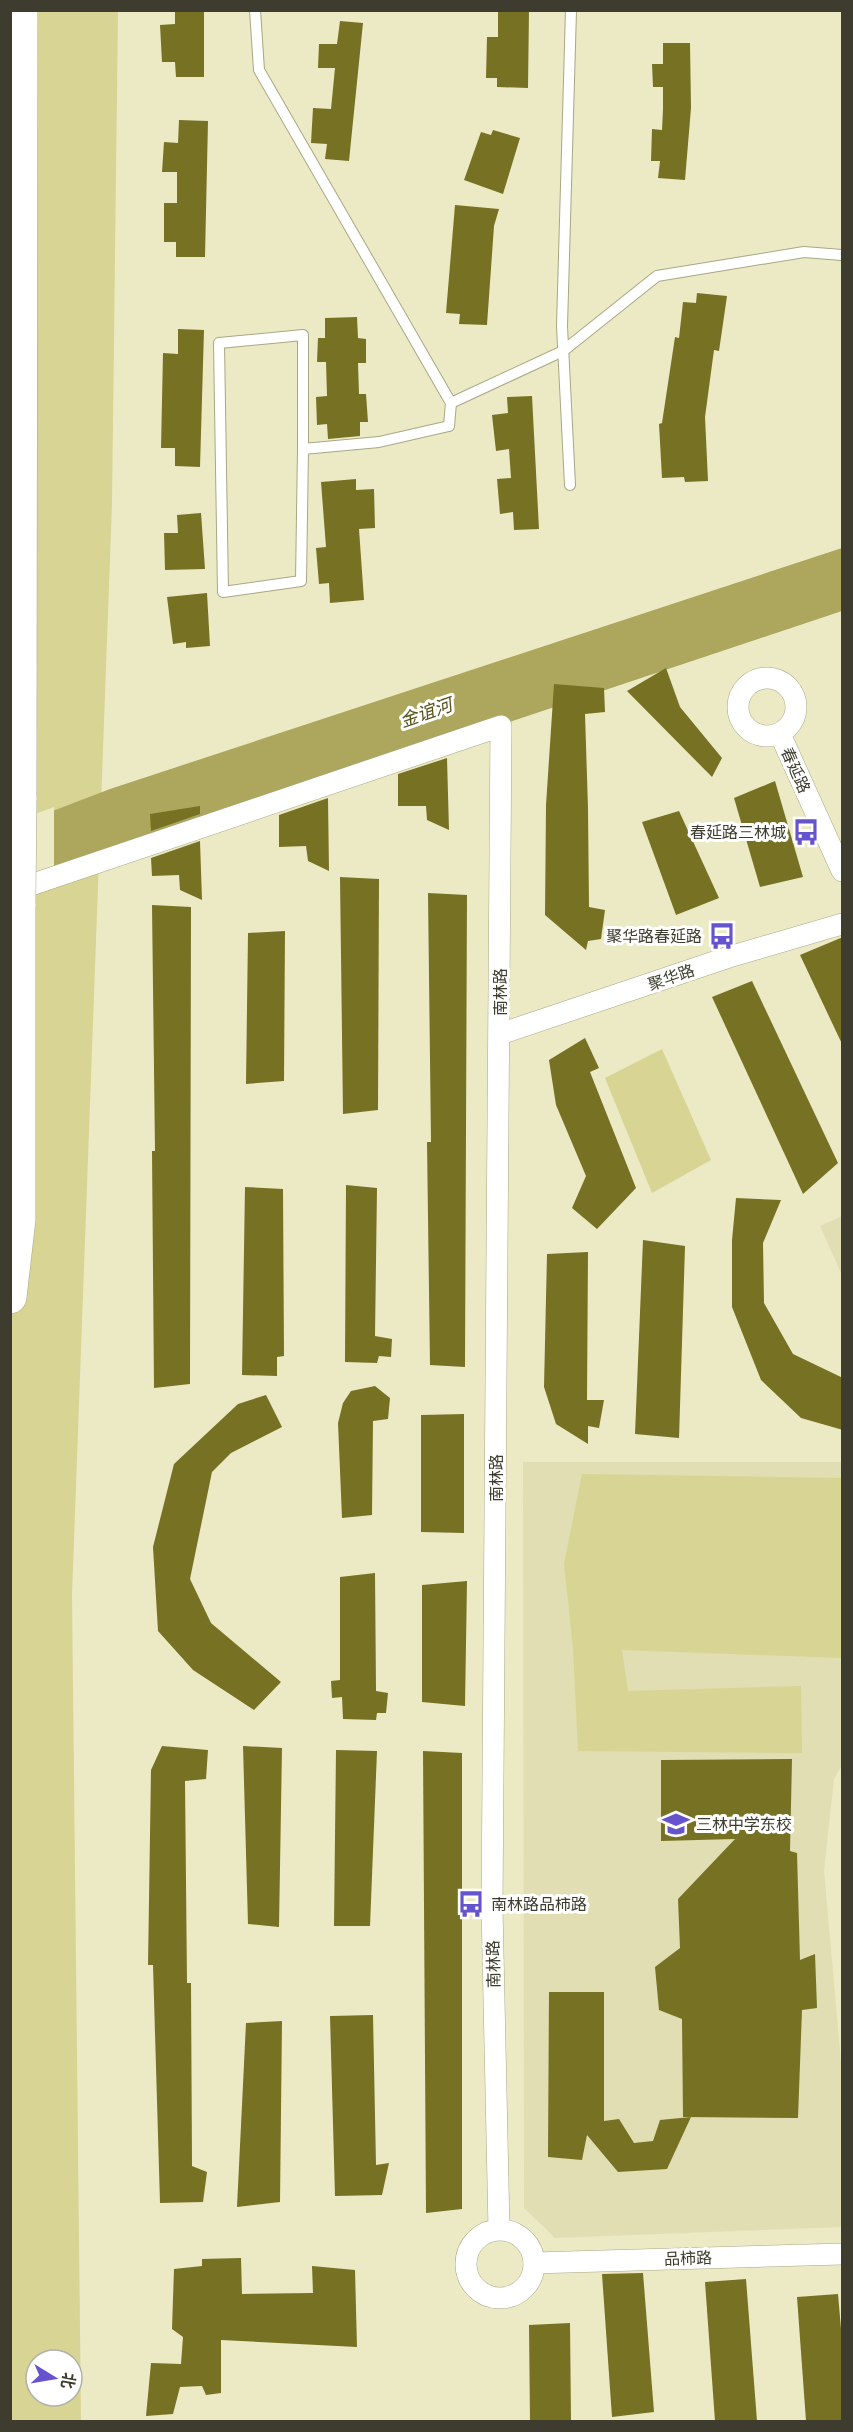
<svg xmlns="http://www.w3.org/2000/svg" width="853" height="2432" font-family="Lato,'Noto Sans SC',sans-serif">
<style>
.built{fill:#e0deb2}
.green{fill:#d8d493;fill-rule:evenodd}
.water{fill:#aca75d}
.pier{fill:#eceac5}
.building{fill:#777124}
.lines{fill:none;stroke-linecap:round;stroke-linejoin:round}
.lane-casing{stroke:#a9a784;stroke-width:12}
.street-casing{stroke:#a9a784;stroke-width:22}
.highway-casing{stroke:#a9a784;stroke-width:34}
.lane{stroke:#fff;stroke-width:10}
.street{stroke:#fff;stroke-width:21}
.highway{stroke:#fff;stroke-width:33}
.highway-bridge-casing{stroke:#a9a784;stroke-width:34;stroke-linecap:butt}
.highway-bridge{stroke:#fff;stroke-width:33}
.labels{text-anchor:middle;stroke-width:6;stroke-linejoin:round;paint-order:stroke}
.street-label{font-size:16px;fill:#3d3c2e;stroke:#fff}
.poi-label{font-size:16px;fill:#3d3c2e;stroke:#fff;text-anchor:end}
.water-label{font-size:18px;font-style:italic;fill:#555018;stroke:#fff}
</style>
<rect width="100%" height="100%" fill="#eceac5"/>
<g class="built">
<polygon points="842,1216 842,1275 820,1226"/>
<polygon points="523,1462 842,1462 842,1765 834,1779 824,1870 842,2074 842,2227 555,2238 524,2208"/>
</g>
<g class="green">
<path d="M118 10 112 504 72 1595 81 2421 11 2422 10 11ZM36 2360H72V2396H36Z"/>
<polygon points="662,1049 711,1160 652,1193 605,1078"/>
<polygon points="582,1474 842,1478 842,1658 622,1650 628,1691 801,1686 802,1753 578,1751 573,1648 564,1564"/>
</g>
<polygon class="water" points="842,548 842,611 99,859 11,886 11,827 110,789"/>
<polygon class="pier" points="54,807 54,875 10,889 10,823"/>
<g class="building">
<polygon points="175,10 204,10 204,77 176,77 175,62 162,62 160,25 175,24"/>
<polygon points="498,10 529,10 528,88 497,87 497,78 486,78 487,37 498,37"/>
<polygon points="340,21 363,23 349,161 325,159 327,144 311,143 313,108 331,109 335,68 318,68 319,44 337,44"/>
<polygon points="663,43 690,43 691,108 685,180 658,178 660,161 651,161 652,129 662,130 663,109 663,87 653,87 652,64 663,64"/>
<polygon points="179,120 208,121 205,257 176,257 176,242 164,242 164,203 177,203 177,172 162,172 164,142 178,143"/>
<polygon points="493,130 520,138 503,194 464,180 481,132 491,135"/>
<polygon points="455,205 499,209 494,226 487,325 459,324 460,314 446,313"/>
<polygon points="697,293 727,296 719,351 714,350 705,417 708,481 685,482 684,477 662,478 659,424 662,423 675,337 679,338 683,302 696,303"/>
<polygon points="357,317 358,338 366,339 366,363 358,363 359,394 366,394 368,422 360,422 360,436 328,439 327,424 317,425 316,397 327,396 326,362 317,362 318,338 325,338 325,318"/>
<polygon points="178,329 204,330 200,467 175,466 175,448 161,448 163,353 178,354"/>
<polygon points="532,396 539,529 514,530 513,512 500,514 497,479 511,478 509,449 496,451 492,415 508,413 507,397"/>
<polygon points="356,479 356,490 374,489 375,528 359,529 364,600 330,603 329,583 319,584 316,548 326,547 321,482"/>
<polygon points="201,513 205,569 165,570 164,533 178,533 177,515"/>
<polygon points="207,593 210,646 186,648 186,642 173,644 167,597"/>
<polygon points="666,668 680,707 722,758 712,777 627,691"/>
<polygon points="554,684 604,688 605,712 585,714 588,808 589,907 605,910 601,939 588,941 586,950 545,915 546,805"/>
<polygon points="447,758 449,830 427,820 426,806 398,806 398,774"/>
<polygon points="775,781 803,877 760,887 734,798"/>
<polygon points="328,798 329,871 308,861 306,846 279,847 279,815"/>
<polygon points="200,806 200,814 151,831 150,814"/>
<polygon points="679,811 719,898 676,915 642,822"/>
<polygon points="200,841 202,900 180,890 179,875 152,876 151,858"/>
<polygon points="340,877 379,879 378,1110 343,1114"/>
<polygon points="428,893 467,895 465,1367 430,1365 427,1142 431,1142"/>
<polygon points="152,905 191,907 190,1384 154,1388 152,1151 155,1151"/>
<polygon points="285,931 284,1081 246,1084 248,933"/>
<polygon points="843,937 843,1046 800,955"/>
<polygon points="752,981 838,1163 803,1194 712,997"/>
<polygon points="585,1038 599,1068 590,1072 636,1188 597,1229 572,1208 586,1176 556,1105 549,1060"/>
<polygon points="346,1185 377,1188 375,1336 392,1339 391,1357 379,1356 377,1363 345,1362"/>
<polygon points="245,1187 283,1189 284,1356 277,1357 277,1376 242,1375"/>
<polygon points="736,1198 781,1200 763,1243 764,1303 793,1354 843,1378 843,1430 801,1418 761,1380 732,1307 732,1240"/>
<polygon points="643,1240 685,1246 679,1438 635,1434"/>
<polygon points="588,1252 587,1400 604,1400 599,1428 588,1426 588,1444 556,1424 544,1387 547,1254"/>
<polygon points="375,1386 390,1398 388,1419 373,1421 372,1515 342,1518 338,1423 343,1403 351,1391"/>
<polygon points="266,1395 282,1427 231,1453 212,1472 190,1579 211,1623 281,1682 254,1710 193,1670 158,1631 153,1547 174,1464 238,1404"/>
<polygon points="464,1414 464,1533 421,1532 421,1415"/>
<polygon points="375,1573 376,1691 388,1693 386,1713 377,1713 376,1720 343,1719 342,1697 332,1698 331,1681 340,1680 340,1577"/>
<polygon points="467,1581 465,1706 422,1702 422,1585"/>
<polygon points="162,1746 208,1750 206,1779 185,1781 187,1983 191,1983 192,2166 207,2172 203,2202 160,2203 153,1965 148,1965 151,1770"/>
<polygon points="243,1746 282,1748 279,1927 248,1924"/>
<polygon points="336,1750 377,1751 370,1926 334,1926"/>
<polygon points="423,1751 462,1753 462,2209 426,2213"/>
<polygon points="792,1759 790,1851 797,1853 800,1960 815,1954 817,2008 802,2010 798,2118 683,2117 682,2019 659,2010 655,1967 680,1948 678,1899 735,1839 661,1841 661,1760"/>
<polygon points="549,1992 604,1992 604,2121 619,2119 634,2143 653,2141 660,2120 691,2117 667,2169 618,2172 587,2135 582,2160 548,2157"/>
<polygon points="373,2015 376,2165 389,2163 382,2195 335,2196 330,2016"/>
<polygon points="282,2021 280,2202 237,2207 246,2023"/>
<polygon points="241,2258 242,2294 313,2293 312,2266 355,2270 357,2347 221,2340 221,2393 206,2395 202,2386 180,2387 173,2414 146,2416 151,2363 181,2364 183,2337 172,2329 174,2269 202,2266 202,2259"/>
<polygon points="643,2273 654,2412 612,2417 602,2274"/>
<polygon points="746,2279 757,2421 715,2421 705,2282"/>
<polygon points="838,2294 843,2352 843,2421 806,2421 797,2297"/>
<polygon points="570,2323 571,2421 530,2421 529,2325"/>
</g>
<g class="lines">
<defs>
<g id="lane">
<polyline points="255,10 259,70 451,403 449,426 379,442 303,449 301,581 223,592 219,343 303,335 303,449"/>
<polyline points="451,403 563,351 657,276 804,252 842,255"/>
<polyline points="570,485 562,326 571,10"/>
</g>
<g id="street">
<circle cx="767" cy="707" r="29"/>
<polyline points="780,734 842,871"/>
<polyline points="10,892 501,726 492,1907 499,2229"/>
<polyline points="500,1034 729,957 842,924"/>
<circle cx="500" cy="2264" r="34"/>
<polyline points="534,2263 842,2254"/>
</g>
<g id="highway">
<polyline points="20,800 21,10"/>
<polyline points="10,1297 19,1219 19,904"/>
</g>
</defs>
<use href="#lane" class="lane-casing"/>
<use href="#street" class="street-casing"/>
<use href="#highway" class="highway-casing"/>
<use href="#lane" class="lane"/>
<use href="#street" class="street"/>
<use href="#highway" class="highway"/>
<defs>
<polyline id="highway-bridge" points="19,904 20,800"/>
</defs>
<use href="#highway-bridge" class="highway-bridge-casing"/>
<use href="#highway-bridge" class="highway-bridge"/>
</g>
<defs>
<symbol id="bus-bare" viewBox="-9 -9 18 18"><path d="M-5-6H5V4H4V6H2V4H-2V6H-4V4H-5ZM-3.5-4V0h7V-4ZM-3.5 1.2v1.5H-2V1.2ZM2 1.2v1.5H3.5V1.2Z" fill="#6554cd" stroke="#fff" stroke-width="2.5" paint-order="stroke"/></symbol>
<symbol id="school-bare" viewBox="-9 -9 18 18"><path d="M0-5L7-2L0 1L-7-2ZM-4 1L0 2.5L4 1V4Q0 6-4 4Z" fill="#6554cd" stroke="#fff" stroke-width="2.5" paint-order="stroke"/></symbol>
</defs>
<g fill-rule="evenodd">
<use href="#bus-bare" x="787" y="813" width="38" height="38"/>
<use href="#bus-bare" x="703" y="917" width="38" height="38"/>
<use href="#school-bare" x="657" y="1805" width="38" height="38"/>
<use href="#bus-bare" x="452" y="1885" width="38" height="38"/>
</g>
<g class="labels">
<g class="street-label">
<text transform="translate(796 770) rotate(66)" y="6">春延路</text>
<text transform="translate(671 977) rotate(-19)" y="6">聚华路</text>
<text transform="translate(500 992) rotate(-90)" y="6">南林路</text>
<text transform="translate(496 1478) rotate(-90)" y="6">南林路</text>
<text transform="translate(493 1964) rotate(-91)" y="6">南林路</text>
<text transform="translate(688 2258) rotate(-2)" y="6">品柿路</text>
</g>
<g class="poi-label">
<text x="786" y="838">春延路三林城</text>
<text x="702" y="942">聚华路春延路</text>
<text x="696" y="1830" text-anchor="start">三林中学东校</text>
<text x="491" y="1910" text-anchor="start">南林路品柿路</text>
</g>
<g class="water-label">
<text transform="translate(426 713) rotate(-19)" y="6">金谊河</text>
</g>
</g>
<rect width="853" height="2432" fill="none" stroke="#3d3c2e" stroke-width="24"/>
<g transform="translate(54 2378) rotate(101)"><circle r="28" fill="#ffffff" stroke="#b1b1ab" stroke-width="1.5"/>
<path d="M0-4.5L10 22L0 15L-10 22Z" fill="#6554cd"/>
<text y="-9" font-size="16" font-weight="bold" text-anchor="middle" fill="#3d3c2e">北</text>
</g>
</svg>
